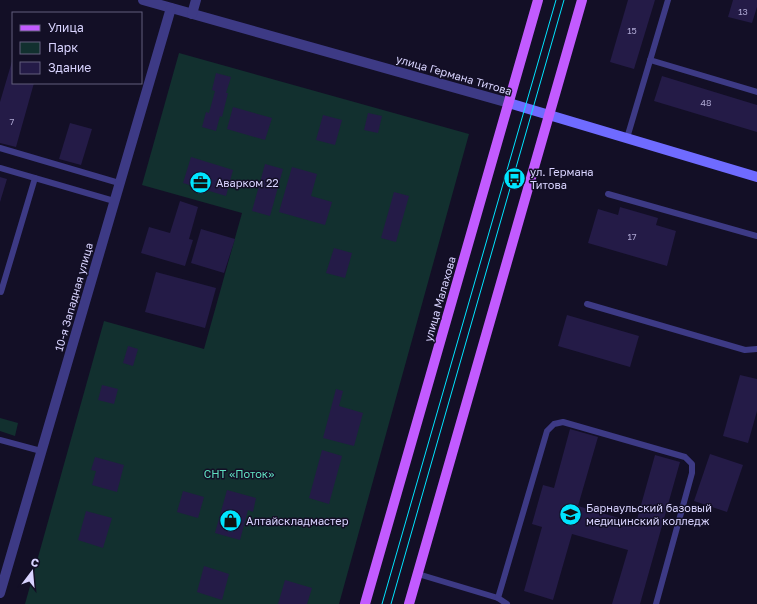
<svg xmlns="http://www.w3.org/2000/svg" width="757" height="604" font-family="'Golos Text',sans-serif">
<style>
.green{fill:#12302f}
.building{fill:#241b47}
.lines{fill:none;stroke-linecap:round;stroke-linejoin:round}
.lane{stroke:#3d3a85;stroke-width:6}
.street{stroke:#3d3a85;stroke-width:10}
.secondary{stroke:#6f6bff;stroke-width:10}
.primary{stroke:#c25bff;stroke-width:10}
.tram{stroke:#00e5ff;stroke-width:1}
.labels{text-anchor:middle;stroke-width:3;stroke-linejoin:round;paint-order:stroke}
.number-label{font-size:9px;fill:#aca6d1}
.street-label{font-size:11px;fill:#d9d4ff;stroke:#130f26}
.poi-label{font-size:11px;fill:#d9d4ff;stroke:#130f26;text-anchor:start}
.park-label{font-size:11px;fill:#5fe0c0;stroke:#130f26}
</style>
<rect width="100%" height="100%" fill="#130f26"/>
<g class="green">
<polygon points="179,53 469,134 339,604 25,604 104,321 204,349 242,213 142,185"/>
<polygon points="0,418 18,423 15,436 0,431"/>
</g>
<g class="building">
<polygon points="628,0 655,0 634,69 610,62"/>
<polygon points="733,0 757,0 757,7 752,23 728,17"/>
<polygon points="13,58 13,83 34,83 16,147 0,143 0,102"/>
<polygon points="216,73 231,77 226,93 228,93 222,117 220,116 216,131 202,127 206,112 209,113 215,91 212,90"/>
<polygon points="662,76 757,105 757,132 654,101"/>
<polygon points="233,107 272,118 265,140 227,129"/>
<polygon points="368,113 382,116 378,133 364,130"/>
<polygon points="323,115 342,120 335,145 316,140"/>
<polygon points="70,123 92,129 81,165 59,159"/>
<polygon points="191,157 233,170 226,196 183,183"/>
<polygon points="265,164 283,169 270,216 252,211"/>
<polygon points="292,167 317,174 311,196 332,202 325,225 279,212"/>
<polygon points="0,177 7,179 0,202"/>
<polygon points="394,192 409,196 396,242 381,238"/>
<polygon points="180,201 198,207 189,239 193,240 185,266 141,253 149,227 170,233"/>
<polygon points="620,207 658,218 656,225 676,231 667,266 588,243 598,209 618,215"/>
<polygon points="201,229 235,239 224,273 191,263"/>
<polygon points="334,248 352,253 345,278 326,273"/>
<polygon points="156,272 216,288 205,328 145,312"/>
<polygon points="567,315 639,336 630,367 558,346"/>
<polygon points="128,346 138,349 133,366 123,363"/>
<polygon points="740,375 757,379 757,411 748,443 723,436"/>
<polygon points="102,385 118,389 114,404 98,400"/>
<polygon points="336,389 343,391 339,406 363,413 354,446 323,438"/>
<polygon points="570,429 598,437 578,506 636,523 655,455 680,462 640,604 612,604 628,550 572,534 553,600 524,591 542,527 532,524 543,485 554,488"/>
<polygon points="322,450 342,456 329,504 309,498"/>
<polygon points="710,454 743,465 727,512 694,501"/>
<polygon points="95,457 124,465 117,492 92,485 96,471 91,470"/>
<polygon points="227,490 256,498 253,512 248,510 240,540 215,533"/>
<polygon points="183,491 204,497 198,518 177,512"/>
<polygon points="86,511 112,518 103,548 78,540"/>
<polygon points="204,566 229,574 222,600 197,592"/>
<polygon points="285,580 312,588 307,604 278,604"/>
</g>
<g class="lines">
<g class="lane">
<polyline points="650,60 757,92"/>
<polyline points="627,138 668,0"/>
<polyline points="0,148 119,183"/>
<polyline points="0,168 114,201"/>
<polyline points="608,194 757,236"/>
<polyline points="1,292 35,178"/>
<polyline points="587,304 745,350 757,349"/>
<polyline points="0,440 41,451"/>
<polyline points="418,574 498,598 547,431 554,424 563,422 685,457 692,464 692,473 656,604"/>
<polyline points="498,598 507,604"/>
</g>
<g class="street">
<polyline points="143,0 509,103"/>
<polyline points="192,14 196,0"/>
<polyline points="0,593 171,8"/>
</g>
<polyline class="secondary" points="509,103 757,177"/>
<g class="primary">
<polyline points="365,604 538,0"/>
<polyline points="409,604 582,0"/>
</g>
<g class="tram">
<polyline points="382,604 556,0"/>
<polyline points="391,604 564,0"/>
</g>
</g>
<defs>
<symbol id="bus-disc" viewBox="-11 -11 22 22"><circle r="9.5" fill="#00e5ff" stroke="#130f26"/><path d="M-5-6H5V4H4V6H2V4H-2V6H-4V4H-5ZM-3.5-4V0h7V-4ZM-3.5 1.2v1.5H-2V1.2ZM2 1.2v1.5H3.5V1.2Z" fill="#111"/></symbol>
<symbol id="office-disc" viewBox="-11 -11 22 22"><circle r="9.5" fill="#00e5ff" stroke="#130f26"/><path d="M-6-3h4V-5.5h4V-3h4V5H-6ZM-1-4.5V-3h2v-1.5ZM-6 0V1H6V0Z" fill="#111"/></symbol>
<symbol id="university-disc" viewBox="-11 -11 22 22"><circle r="9.5" fill="#00e5ff" stroke="#130f26"/><path d="M0-5L7-2L0 1L-7-2ZM-4 1L0 2.5L4 1V4Q0 6-4 4Z" fill="#111"/></symbol>
<symbol id="shop-disc" viewBox="-11 -11 22 22"><circle r="9.5" fill="#00e5ff" stroke="#130f26"/><path d="M-5-2.5h2.3a2.7 3.5 0 0 1 5.4 0H5L5.5 6h-11ZM-1.5-2.5h3a1.5 2.3 0 0 0-3 0Z" fill="#111"/></symbol>
</defs>
<g fill-rule="evenodd">
<use href="#bus-disc" x="502" y="166" width="25" height="25"/>
<use href="#office-disc" x="188" y="170" width="25" height="25"/>
<use href="#university-disc" x="558" y="502" width="25" height="25"/>
<use href="#shop-disc" x="218" y="508" width="25" height="25"/>
</g>
<g class="labels">
<g class="number-label">
<text x="743" y="15">13</text>
<text x="632" y="34">15</text>
<text x="706" y="106">48</text>
<text x="12" y="125">7</text>
<text x="632" y="240">17</text>
</g>
<g class="street-label">
<text transform="translate(454 75) rotate(16)" y="4">улица Германа Титова</text>
<text transform="translate(74 297) rotate(-74)" y="4">10-я Западная улица</text>
<text transform="translate(440 299) rotate(-74)" y="4">улица Малахова</text>
</g>
<g class="poi-label">
<text x="530" y="176">ул. Германа<tspan x="530" dy="13">Титова</tspan></text>
<text x="216" y="187">Аварком 22</text>
<text x="586" y="512">Барнаульский базовый<tspan x="586" dy="13">медицинский колледж</tspan></text>
<text x="246" y="525">Алтайскладмастер</text>
</g>
<g class="park-label">
<text x="239" y="478">СНТ «Поток»</text>
</g>
</g>
<rect x="12" y="12" width="130" height="72" fill="#130f26" stroke="#625e7d"/>
<rect x="20" y="25" width="20" height="6" fill="#c25bff" stroke="#625e7d"/>
<text x="48" y="32" font-size="12" fill="#d9d4ff">Улица</text>
<rect x="20" y="42" width="20" height="12" fill="#12302f" stroke="#625e7d"/>
<text x="48" y="52" font-size="12" fill="#d9d4ff">Парк</text>
<rect x="20" y="62" width="20" height="12" fill="#241b47" stroke="#625e7d"/>
<text x="48" y="72" font-size="12" fill="#d9d4ff">Здание</text>
<g transform="translate(32 572) rotate(16)" stroke="#130f26" stroke-width="3" paint-order="stroke">
<path d="M0-3L7 15L0 10L-7 15Z" fill="#d9d4ff"/>
<text y="-6" font-size="11" font-weight="bold" text-anchor="middle" fill="#d9d4ff">С</text>
</g>
</svg>
